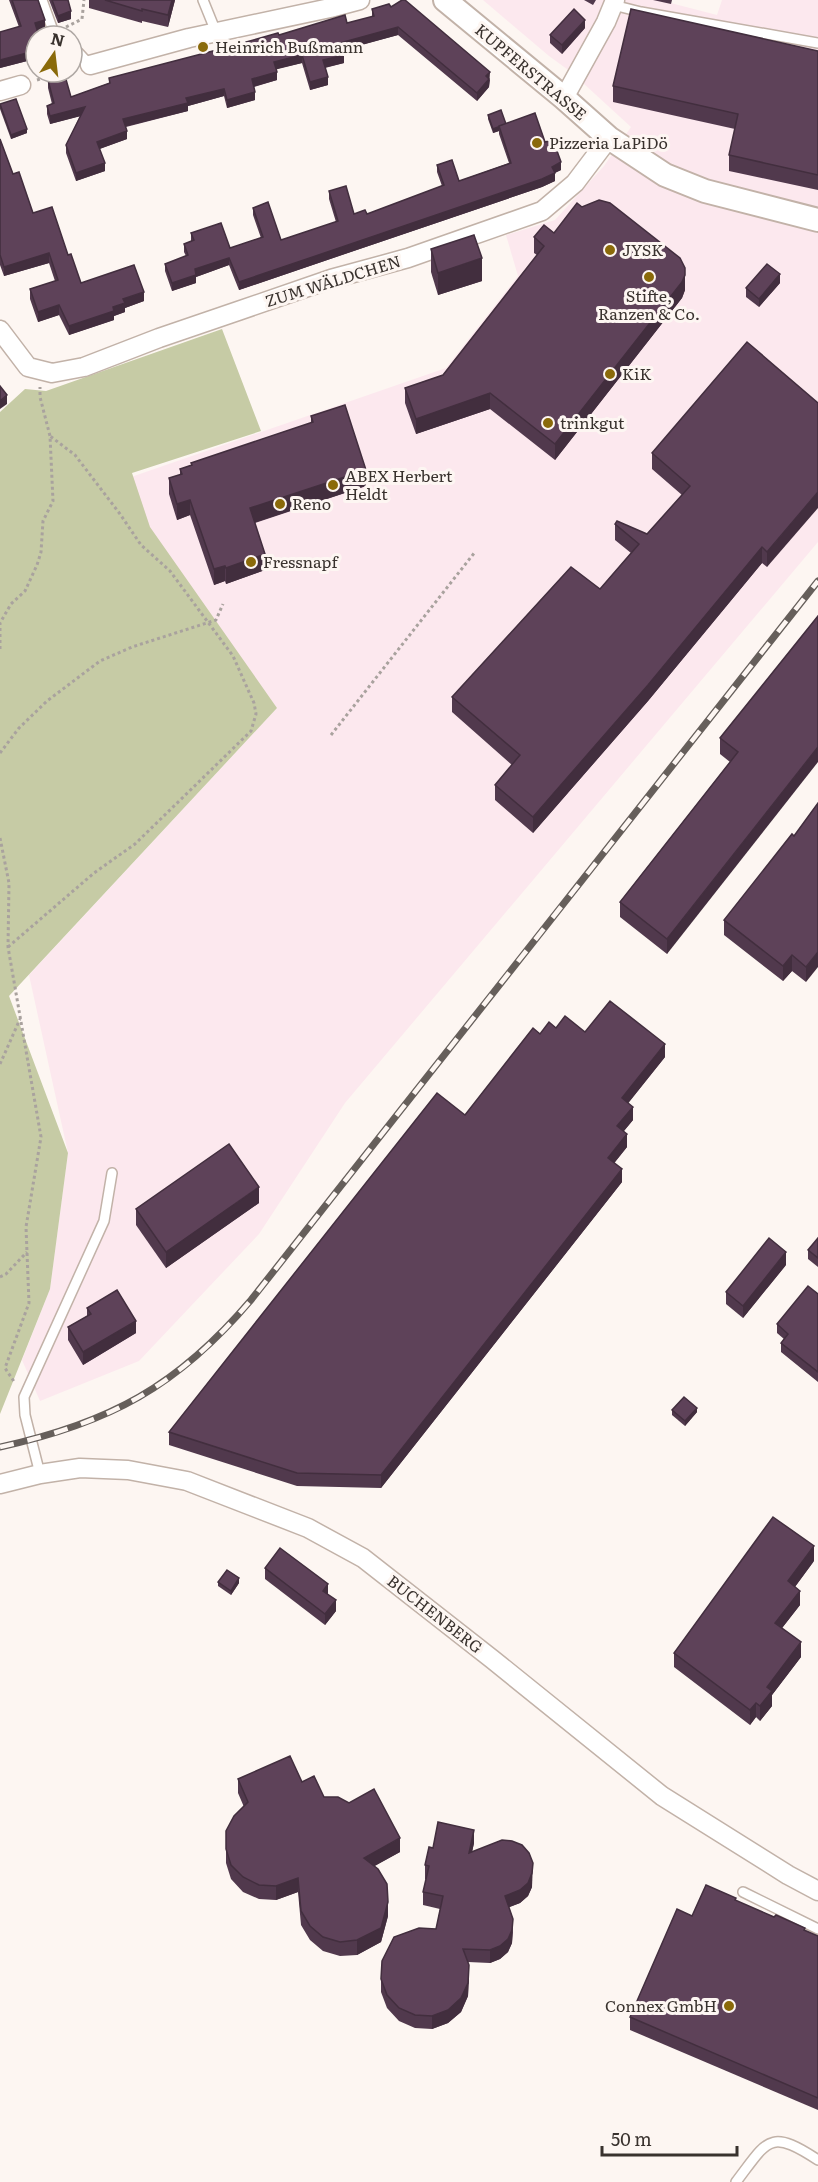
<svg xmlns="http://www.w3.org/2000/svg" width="818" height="2182" font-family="Literata,serif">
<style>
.commercial{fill:#fce8ee}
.forest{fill:#c6cba5}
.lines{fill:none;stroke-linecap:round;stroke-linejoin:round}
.service-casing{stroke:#c2b2a8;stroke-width:12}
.minor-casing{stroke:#c2b2a8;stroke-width:21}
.tertiary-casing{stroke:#c2b2a8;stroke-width:26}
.path{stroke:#a9a29e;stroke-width:3;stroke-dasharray:3 3;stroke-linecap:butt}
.service{stroke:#fff;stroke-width:9}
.minor{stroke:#fff;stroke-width:18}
.tertiary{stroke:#fff;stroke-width:22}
.rail-casing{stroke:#665f5b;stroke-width:7}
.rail{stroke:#fdf6f2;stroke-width:4.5;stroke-dasharray:14;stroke-linecap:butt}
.wall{fill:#51394d}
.shaded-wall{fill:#422e3e}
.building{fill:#5e4259;stroke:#422e3e;stroke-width:1.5}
.poi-dot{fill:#8a6a0a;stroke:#fdf6f2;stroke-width:2}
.labels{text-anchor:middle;stroke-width:6;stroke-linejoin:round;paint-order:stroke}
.poi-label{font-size:16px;fill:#39322e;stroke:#fdf6f2;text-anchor:start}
.street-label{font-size:16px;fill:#39322e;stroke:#fdf6f2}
</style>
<rect width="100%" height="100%" fill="#fdf6f2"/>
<polygon class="commercial" points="483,0 659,0 717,15 722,0 818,0 818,542 345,1103 259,1234 139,1361 40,1401 22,1360 50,1289 68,1153 29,975 277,708 111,484 446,368 518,276 506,235 555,220 604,166 631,127 571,72 549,56"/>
<polygon class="forest" points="222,329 261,431 132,473 150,527 277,708 9,996 68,1153 50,1289 0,1414 0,412 25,389 46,391"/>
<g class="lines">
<defs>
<g id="service">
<polyline points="42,0 55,36"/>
<polyline points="203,0 216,32"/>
<polyline points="613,5 641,12 818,43"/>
<polyline points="72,49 78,52 90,65"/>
<polyline points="40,1474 25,1415 24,1397 104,1221 112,1173"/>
<polyline points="743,1892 818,1929"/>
<path d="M736 2182C768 2140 769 2128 818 2160"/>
</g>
<g id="minor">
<polyline points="90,65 189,38 330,8 360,0"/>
<polyline points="0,91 21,85"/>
<polyline points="564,98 606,22 615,0"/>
<polyline points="0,330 28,367 52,373 84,367 159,338 238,311 331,279 408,258 542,211 575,183 609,138"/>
<polyline points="0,1484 40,1474 80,1468 128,1470 187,1481 308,1528 363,1558 492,1659 662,1796 788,1875 818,1891"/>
</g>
<polyline id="tertiary" points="445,0 564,98 609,138 665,175 705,191 818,220"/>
</defs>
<use href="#service" class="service-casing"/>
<use href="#minor" class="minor-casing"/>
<use href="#tertiary" class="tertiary-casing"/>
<g class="path">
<polyline points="66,27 82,19 84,0"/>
<polyline points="37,80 64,72"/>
<polyline points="0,649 0,623 11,604 25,591 37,565 41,552 43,521 53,501 50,436 40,397 40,387"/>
<polyline points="331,735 475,552"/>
<polyline points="0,753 19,728 47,701 100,661 132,647 216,620 223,604"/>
<polyline points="0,838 9,883 8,947 41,1137 26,1227 29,1303 5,1368 15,1383"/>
<polyline points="8,947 94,873 135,844 251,731 256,714 254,703 233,656 170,571 141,545 120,514 75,455 50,436"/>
<polyline points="0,1064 20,1019"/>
<polyline points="0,1277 6,1274 27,1252"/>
</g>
<use href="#service" class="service"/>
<use href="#minor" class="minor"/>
<use href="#tertiary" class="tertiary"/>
<defs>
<path id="rail" d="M0 1447C110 1423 178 1386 251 1300L818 581"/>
</defs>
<use href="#rail" class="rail-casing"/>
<use href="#rail" class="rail"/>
</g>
<g class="wall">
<polygon points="9,0 38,0 45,28 37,30 36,36 36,61 32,63 31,60 0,68 0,72 0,32 19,27"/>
<polygon points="49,0 68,0 71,19 58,23"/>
<polygon points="89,0 175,0 168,27 142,21 142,23 89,8"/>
<polygon points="584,0 596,0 593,5"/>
<polygon points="653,0 672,0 671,4"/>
<polygon points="391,7 490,80 489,87 477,101 398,35 342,50 344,63 325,68 328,85 310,90 302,63 276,69 277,80 254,87 255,100 227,108 224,96 188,106 188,111 126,127 127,139 99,149 105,171 76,181 66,153 66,145 80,116 50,124 47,114 47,106 52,104 48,88 48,80 71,97 109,83 109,78 214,55 246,47 246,42 279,35 347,23 372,17 372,9"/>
<polygon points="585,28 562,54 550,43 550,35"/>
<polygon points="818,51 818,190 729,171 729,155 735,129 613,102 613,86"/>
<polygon points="0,104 27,133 11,139 0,109"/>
<polygon points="488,115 545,142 561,170 555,173 555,181 542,187 239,290 229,265 196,277 196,283 172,291 165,271 165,264 186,256 184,252 184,244 191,241 191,233 230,248 261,238 253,215 253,208 281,240 336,222 329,199 329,191 354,214 367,214 442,186 437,172 437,165 459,181 509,163 499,134 499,131 493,133 488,119"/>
<polygon points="0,139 13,174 33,213 68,255 81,283 144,301 125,308 125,312 114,316 114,320 69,335 59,315 38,322 30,299 30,289 55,281 49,263 4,276 0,265"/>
<polygon points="554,233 685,290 682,298 555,460 490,409 416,434 405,403 405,388 443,375 537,255 534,253 534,237"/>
<polygon points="431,249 482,281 438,295 431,272"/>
<polygon points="780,283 759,307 746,297 746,288"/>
<polygon points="818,403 767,567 762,563 648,701 533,833 495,800 495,785 512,765 452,712 452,697 600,589 631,553 615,540 615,524 647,534 682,495 652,469 652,453"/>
<polygon points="311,416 366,486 255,523 265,570 226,584 225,581 214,585 190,515 177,520 169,494 169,478 180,475 180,469 191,465 191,463 311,423"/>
<polygon points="818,616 667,954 620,917 620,902 730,762 720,754 720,738"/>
<polygon points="818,803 806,982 792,971 783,981 724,935 724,920 794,836"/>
<polygon points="556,1028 585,1032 665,1057 628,1103 633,1120 624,1131 627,1147 614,1163 622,1182 381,1488 297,1486 169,1445 169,1432 540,1034"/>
<polygon points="259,1203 166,1268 136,1225 136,1209"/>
<polygon points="818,1238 818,1267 808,1259 808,1250"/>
<polygon points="786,1265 743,1318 726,1304 726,1292"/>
<polygon points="818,1294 818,1382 781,1352 781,1343 784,1339 777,1333 777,1324"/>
<polygon points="87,1308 136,1333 83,1365 68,1340 68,1327 87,1316"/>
<polygon points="672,1410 697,1412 685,1426 672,1415"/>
<polygon points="814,1561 795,1587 800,1605 782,1628 801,1657 772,1695 772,1706 760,1721 756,1717 750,1725 674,1667 674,1653"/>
<polygon points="265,1568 328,1594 336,1611 325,1625 265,1579"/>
<polygon points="218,1582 239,1583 231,1595 218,1586"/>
<polygon points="238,1779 302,1782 400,1852 374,1866 388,1916 381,1942 357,1955 340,1956 323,1951 310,1940 301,1925 298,1892 276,1900 259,1899 243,1892 231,1879 226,1863 226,1849 244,1807 238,1793"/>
<polygon points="474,1843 472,1852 532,1887 528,1896 520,1903 509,1907 513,1932 512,1943 508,1952 500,1959 490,1963 468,1962 469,1979 468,1996 461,2012 448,2023 432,2029 415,2028 399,2021 387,2008 381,1992 381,1979 436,1929 440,1909 423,1905 423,1892 426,1879 425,1879 425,1865 433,1848"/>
<polygon points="736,1901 818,1936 818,2110 630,2030 630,2017 692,1916"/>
</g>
<g class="shaded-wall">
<polygon points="172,0 175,0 168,27 168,15"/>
<polygon points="71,11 71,19 58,23 58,16"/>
<polygon points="45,20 45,28 35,31 35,23"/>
<polygon points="585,20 585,28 562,54 562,45"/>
<polygon points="398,27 398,35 340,51 340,43"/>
<polygon points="31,52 31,60 0,68 0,72 0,60"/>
<polygon points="36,53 36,61 32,63 32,55"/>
<polygon points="302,55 302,63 274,70 274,62"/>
<polygon points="344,55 344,63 323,68 323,60"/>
<polygon points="277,72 277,80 252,87 252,79"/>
<polygon points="490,72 489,87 477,101 477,93 486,76"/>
<polygon points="328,77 328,85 310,90 310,82"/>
<polygon points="224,89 224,96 188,106 188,111 123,127 123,119 186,98"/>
<polygon points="255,92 255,100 227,108 227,100"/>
<polygon points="85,107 85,115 50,124 50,116"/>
<polygon points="499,127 499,131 493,133 493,129"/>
<polygon points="27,129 27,133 11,139 11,135"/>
<polygon points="127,131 127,139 97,150 97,142"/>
<polygon points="561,162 561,170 552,174 555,173 555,181 542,187 239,290 239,282 552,167"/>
<polygon points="105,163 105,171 76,181 76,173"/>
<polygon points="49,253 49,263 4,276 4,267"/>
<polygon points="229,258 229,265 196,277 196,283 172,291 172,283 195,269"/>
<polygon points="482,258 482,281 438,295 438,273"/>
<polygon points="780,274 780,283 759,307 759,299"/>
<polygon points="685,275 685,290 682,298 555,460 555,444"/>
<polygon points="144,292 144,301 125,308 125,312 114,316 114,320 69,335 69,326 113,307 123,299"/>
<polygon points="59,305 59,315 38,322 38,312"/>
<polygon points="490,393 490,409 416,434 416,419"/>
<polygon points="7,395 7,404 0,409 0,401"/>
<polygon points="366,470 366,486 250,524 250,508"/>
<polygon points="818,492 818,508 767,567 767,552"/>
<polygon points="190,500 190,515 177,520 177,504"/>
<polygon points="762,547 762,563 648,701 533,833 533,817"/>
<polygon points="265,554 265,570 226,584 226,568"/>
<polygon points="225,566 225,581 214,585 214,569"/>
<polygon points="818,747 818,762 667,954 667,939"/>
<polygon points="818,952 818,967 806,982 806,967"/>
<polygon points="792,955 792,971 783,981 783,966"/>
<polygon points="665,1044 665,1057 622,1111 622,1098"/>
<polygon points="633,1107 633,1120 617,1139 617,1126"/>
<polygon points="627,1134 627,1147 608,1171 608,1158"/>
<polygon points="622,1169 622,1182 381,1488 381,1475"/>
<polygon points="259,1187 259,1203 166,1268 166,1252"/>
<polygon points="786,1252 786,1265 743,1318 743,1306"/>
<polygon points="136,1321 136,1333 83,1365 83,1352"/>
<polygon points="697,1408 697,1412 685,1426 685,1421"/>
<polygon points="814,1546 814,1561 788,1596 788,1581"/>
<polygon points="239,1578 239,1583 231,1595 231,1591"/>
<polygon points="328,1584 328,1595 323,1591"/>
<polygon points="800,1591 800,1605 775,1637 775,1623"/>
<polygon points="336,1600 336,1611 325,1625 325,1614"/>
<polygon points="801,1642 801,1657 772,1695 772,1706 760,1721 760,1706 767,1687"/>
<polygon points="756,1703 756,1717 750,1725 750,1710"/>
<polygon points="474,1830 474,1843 469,1866 469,1853"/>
<polygon points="400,1838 400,1852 364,1872 364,1858"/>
<polygon points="533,1863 532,1887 528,1896 520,1903 505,1909 505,1896"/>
<polygon points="298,1878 298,1892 276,1900 276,1886"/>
<polygon points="388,1902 388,1916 381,1942 357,1955 357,1940"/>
<polygon points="513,1919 512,1943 508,1952 500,1959 490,1963 490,1950"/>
<polygon points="469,1965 468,1996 461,2012 448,2023 432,2029 432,2016"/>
</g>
<g class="building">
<polygon points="12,0 38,0 45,20 35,23 39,36 36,36 36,53 32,55 31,52 0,60 0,32 21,26"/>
<polygon points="52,0 68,0 71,11 58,16"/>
<polygon points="105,0 172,0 168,15 142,9 142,11"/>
<polygon points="402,0 405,0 490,72 486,76 489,79 477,93 398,27 340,43 344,55 323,60 328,77 310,82 302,55 274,62 277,72 252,79 255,92 227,100 224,89 186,98 188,103 123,119 127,131 97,142 105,163 76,173 66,145 85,107 50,116 47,106 54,103 48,80 65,76 71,97 110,83 109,78 213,51 214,55 230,52 247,47 246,42 278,33 279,35 345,15 347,23 374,16 372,9 389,4 391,7"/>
<polygon points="574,9 585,20 562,45 550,35"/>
<polygon points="631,9 818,51 818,175 729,155 738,114 613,86"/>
<polygon points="16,99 27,129 11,135 0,104"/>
<polygon points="501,110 506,124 493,129 488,115"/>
<polygon points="535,113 545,142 553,140 561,162 552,167 555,173 542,179 239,282 229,258 195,269 196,275 172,283 165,264 188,255 184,244 194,240 191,233 221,223 230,248 263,237 253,208 268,202 281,240 338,221 329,191 346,186 354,214 365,210 367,214 444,185 437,165 452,160 459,181 511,163 499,126"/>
<polygon points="0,139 13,174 19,172 33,213 52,207 68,255 71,254 81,283 134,265 144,292 123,299 125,303 113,307 114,311 69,326 59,305 38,312 30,289 58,280 49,253 4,267 0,255"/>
<polygon points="599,200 610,203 680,258 685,268 685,275 682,282 555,444 490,393 416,419 405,388 443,375 544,246 534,237 544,225 554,233 577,203 582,207"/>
<polygon points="474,235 482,258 438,273 431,249"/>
<polygon points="767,264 780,274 759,299 746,288"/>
<polygon points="747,342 818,403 818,492 767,552 762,547 648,685 533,817 495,785 520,755 452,697 571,567 600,589 639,544 615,524 617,521 647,534 690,486 652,453"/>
<polygon points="0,386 7,395 0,401"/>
<polygon points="345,405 366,470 250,508 265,554 226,568 225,566 214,569 190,500 177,504 169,478 182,474 180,469 192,465 191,463 313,422 311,416"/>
<polygon points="818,616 818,747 667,939 620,902 738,752 720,738"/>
<polygon points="818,803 818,952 806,967 792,955 783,966 724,920 792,834 794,836"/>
<polygon points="610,1001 665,1044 622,1098 633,1107 617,1126 627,1134 608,1158 622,1169 381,1475 297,1473 169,1432 437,1093 465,1115 533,1028 540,1034 549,1022 556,1028 565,1016 585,1032"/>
<polygon points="229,1144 259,1187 166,1252 136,1209"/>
<polygon points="769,1238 786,1252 743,1306 726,1292"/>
<polygon points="818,1238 818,1258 808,1250"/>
<polygon points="808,1286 818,1294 818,1372 781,1343 788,1334 777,1324"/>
<polygon points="117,1290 136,1321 83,1352 68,1327 91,1314 87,1308"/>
<polygon points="684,1397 697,1408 685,1421 672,1410"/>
<polygon points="773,1517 814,1546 788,1581 800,1591 775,1623 801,1642 767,1687 772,1691 760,1706 756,1703 750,1710 674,1653"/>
<polygon points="280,1548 328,1584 323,1591 336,1600 325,1614 265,1568"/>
<polygon points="227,1570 239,1578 231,1591 218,1582"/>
<polygon points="290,1756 302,1782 314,1776 324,1797 338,1797 349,1803 374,1789 400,1838 364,1858 378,1869 387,1884 388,1902 381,1928 357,1940 340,1942 323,1937 310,1926 301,1911 298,1878 276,1886 259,1885 243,1877 231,1865 226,1849 226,1831 234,1816 248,1802 238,1779"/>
<polygon points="438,1822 474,1830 469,1853 502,1840 512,1841 522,1845 529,1853 533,1863 532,1873 528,1883 520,1890 505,1896 513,1919 512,1930 508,1939 500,1946 490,1950 463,1949 469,1965 468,1983 461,1998 448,2010 432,2016 415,2015 399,2008 387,1995 381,1979 382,1961 394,1937 419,1928 436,1929 443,1896 423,1892 429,1866 425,1865 429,1847 433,1848"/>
<polygon points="706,1885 736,1898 735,1900 774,1917 776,1915 805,1928 804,1930 818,1936 818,2098 630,2017 677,1909 692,1916"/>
</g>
<g class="poi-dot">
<circle cx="203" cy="47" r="6"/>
<circle cx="537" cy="143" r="6"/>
<circle cx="610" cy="250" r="6"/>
<circle cx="649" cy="277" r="6"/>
<circle cx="610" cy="374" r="6"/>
<circle cx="548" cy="423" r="6"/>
<circle cx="333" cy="485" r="6"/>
<circle cx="280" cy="504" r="6"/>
<circle cx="251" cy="562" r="6"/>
<circle cx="729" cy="2006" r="6"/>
</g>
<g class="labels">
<g class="poi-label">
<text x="215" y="53">Heinrich Bußmann</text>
<text x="549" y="149">Pizzeria LaPiDö</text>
<text x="622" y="256">JYSK</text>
<text x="649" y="302" text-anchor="middle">Stifte,<tspan x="649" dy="18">Ranzen &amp; Co.</tspan></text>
<text x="622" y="380">KiK</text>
<text x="560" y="429">trinkgut</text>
<text x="345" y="482">ABEX Herbert<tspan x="345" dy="18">Heldt</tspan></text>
<text x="292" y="510">Reno</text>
<text x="263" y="568">Fressnapf</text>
<text x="717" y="2012" text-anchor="end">Connex GmbH</text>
</g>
<g class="street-label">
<text transform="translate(531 72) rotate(40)" y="6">KUPFERSTRASSE</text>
<text transform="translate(333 281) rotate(-17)" y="6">ZUM WÄLDCHEN</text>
<text transform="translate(435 1614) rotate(38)" y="6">BUCHENBERG</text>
</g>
</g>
<g transform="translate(54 54) rotate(14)"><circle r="28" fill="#fdf6f2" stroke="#afa8a4" stroke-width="1.5"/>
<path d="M0-4.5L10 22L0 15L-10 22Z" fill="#8a6a0a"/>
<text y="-9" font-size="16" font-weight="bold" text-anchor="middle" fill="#39322e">N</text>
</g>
<path d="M602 2146v9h135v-9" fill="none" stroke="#39322e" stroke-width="3"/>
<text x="611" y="2146" font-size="18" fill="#39322e" stroke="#fdf6f2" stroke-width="4.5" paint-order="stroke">50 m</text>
</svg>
